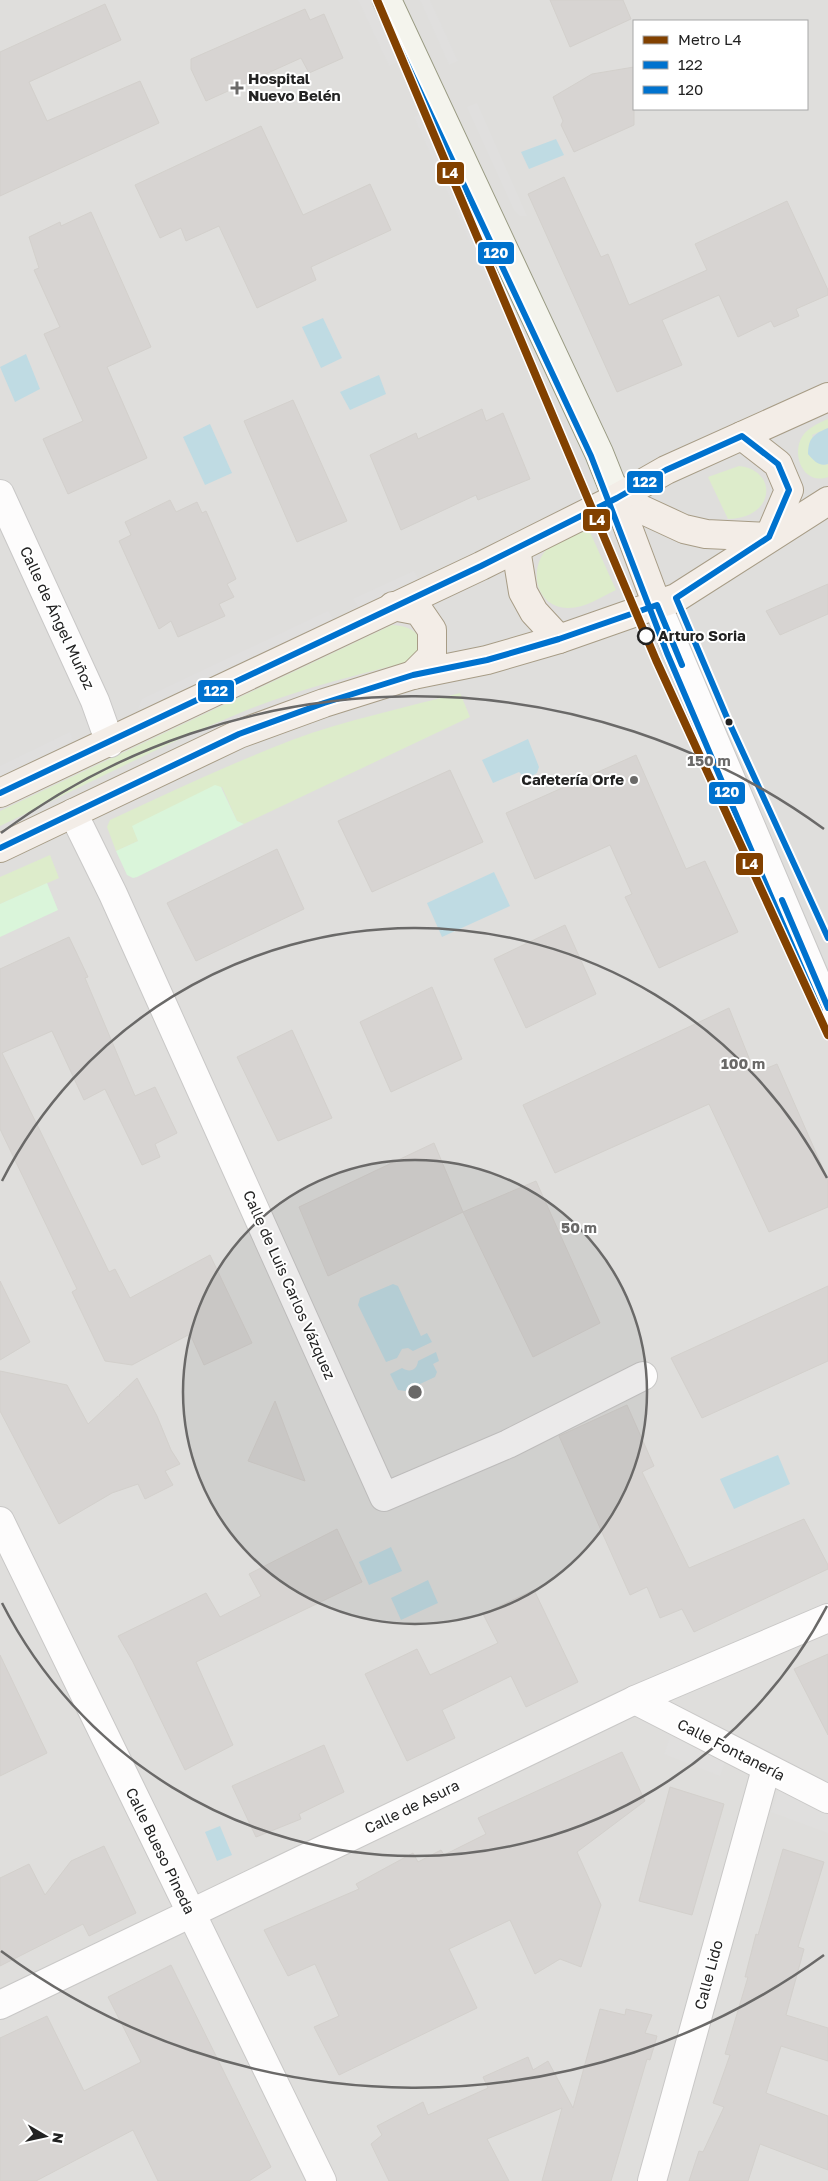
<svg xmlns="http://www.w3.org/2000/svg" width="828" height="2181" font-family="'Golos Text',sans-serif">
<style>
.residential{fill:#dfdedc;fill-rule:evenodd}
.grass{fill:#ddeccb}
.park{fill:#daf5da}
.parking{fill:#e0dfde}
.water{fill:#bfdbe3}
.building{fill:#d7d4d2;stroke:#d3d0cc}
.lines{fill:none;stroke-linecap:round;stroke-linejoin:round}
.minor-casing{stroke:#c9c8c7;stroke-width:30}
.tertiary-casing{stroke:#c9c8c7;stroke-width:30}
.secondary-casing{stroke:#999a82;stroke-width:30}
.primary-casing{stroke:#a79c86;stroke-width:30}
.minor{stroke:#fdfcfc;stroke-width:28}
.tertiary{stroke:#fdfcfc;stroke-width:28}
.secondary{stroke:#f4f4ed;stroke-width:28}
.primary{stroke:#f3ede7;stroke-width:28}
.bus-1-casing{stroke:#fff;stroke-width:10}
.bus-2-casing{stroke:#fff;stroke-width:10}
.bus-1{stroke:#0072ce;stroke-width:6}
.bus-2{stroke:#0072ce;stroke-width:6}
.metro-1-casing{stroke:#fff;stroke-width:11}
.metro-1{stroke:#824100;stroke-width:8}
.ring{fill:none;stroke:#6a6968;stroke-width:2.5}
.poi-dot{fill:#6a6968;stroke:#fff;stroke-width:2}
.stop-dot{fill:#fff;stroke:#222;stroke-width:2.5}
.bus-dot{fill:#222;stroke:#fff;stroke-width:2}
.labels{text-anchor:middle;stroke-width:4;stroke-linejoin:round;paint-order:stroke}
.poi-label{font-size:15px;font-weight:bold;fill:#222;stroke:#fff;text-anchor:start}
.street-label{font-size:15px;fill:#222;stroke:#fff}
.stop-label{font-size:15px;font-weight:bold;fill:#222;stroke:#fff;text-anchor:start}
.centre{fill:#6a6968;stroke:#fff;stroke-width:2.5}
.ring-label{font-size:15px;text-anchor:middle;font-weight:bold;fill:#6a6968;stroke:#fff;stroke-width:4;stroke-linejoin:round;paint-order:stroke}
.line-badge{stroke:#fff;stroke-width:2}
.badge-label{font-size:14px;text-anchor:middle;font-weight:bold;fill:#fff}
</style>
<rect width="100%" height="100%" fill="#f0eeeb"/>
<path class="residential" d="M0 0H828V2181H0ZM634 21H807V109H634Z"/>
<g class="grass">
<path d="M828 419V428L812 435 824 465 828 464V477C804 486 791 455 802 437 807 428 819 423 828 419Z"/>
<path d="M739 466C778 470 776 518 728 519L708 477Z"/>
<path d="M589 530 616 590C601 597 585 608 569 608 537 609 527 570 547 549 558 538 575 534 589 530Z"/>
<path d="M392 625C417 626 428 639 411 661 356 675 300 689 247 710 163 744 82 787 0 826V811Z"/>
<path d="M460 693 470 717 244 824 237 821 222 787 133 826 138 841 116 851 107 827 110 820C170 792 230 764 292 740 346 720 404 708 460 693Z"/>
<polygon points="50,855 59,878 0,904 0,877"/>
</g>
<g class="park">
<polygon points="215,785 221,787 237,821 244,824 137,877 133,878 127,875 116,851 138,841 132,826"/>
<polygon points="47,883 58,910 0,937 0,904"/>
</g>
<g class="parking">
<polygon points="358,0 370,0 398,62 389,66"/>
<polygon points="420,0 430,0 458,61 449,65"/>
<polygon points="477,103 527,216 520,216 514,210 467,107"/>
<polygon points="422,114 500,285 491,290 414,117"/>
<polygon points="414,571 419,579 359,608 353,599"/>
<polygon points="328,611 333,619 148,707 138,709 142,699"/>
<polygon points="70,732 73,740 61,748 0,776 0,766"/>
<polygon points="671,1734 726,1758 720,1776 664,1754"/>
<polygon points="779,1789 828,1811 828,1833 771,1812"/>
</g>
<g class="water">
<polygon points="556,139 564,155 529,169 521,152"/>
<polygon points="323,318 342,358 321,368 302,327"/>
<polygon points="26,354 40,389 15,402 0,367"/>
<polygon points="379,375 386,394 350,410 340,392"/>
<polygon points="210,424 232,473 205,485 183,437"/>
<path d="M828 428V464C819 467 813 460 808 454 808 438 814 434 828 428Z"/>
<polygon points="528,739 539,767 537,773 530,777 523,776 519,772 493,783 482,760"/>
<polygon points="494,872 510,906 442,937 427,903"/>
<polygon points="393,1284 398,1286 421,1336 427,1333 432,1342 413,1351 408,1348 402,1349 397,1358 386,1362 358,1305 360,1298"/>
<path d="M436 1352 439 1361 433 1364 437 1372 435 1377 405 1391 398 1390 390 1374 402 1368C410 1373 417 1370 418 1361Z"/>
<polygon points="778,1455 790,1484 734,1509 720,1479"/>
<polygon points="391,1547 402,1571 369,1585 359,1562"/>
<polygon points="428,1580 438,1603 401,1620 391,1598"/>
<polygon points="220,1826 232,1855 217,1861 205,1832"/>
</g>
<g class="building">
<polygon points="550,0 623,0 631,19 570,47"/>
<polygon points="105,4 121,40 29,82 47,121 140,81 159,123 0,196 0,52"/>
<polygon points="305,9 310,20 324,14 343,58 309,73 301,58 206,101 191,69 191,59"/>
<polygon points="634,67 634,125 574,152 561,125 563,121 553,97 592,74"/>
<polygon points="261,126 303,215 370,184 391,230 311,267 316,280 257,308 219,226 186,241 181,228 160,238 135,185"/>
<polygon points="564,177 601,257 608,254 629,305 707,270 695,244 787,201 828,290 828,295 796,309 799,316 774,327 771,321 738,337 719,295 662,320 682,365 617,392 528,194"/>
<polygon points="91,212 151,347 107,367 147,458 68,494 43,439 83,421 44,334 60,327 34,270 39,268 29,237 60,222 61,226"/>
<polygon points="293,400 347,521 297,542 244,421"/>
<polygon points="482,409 486,421 503,413 530,479 478,500 476,495 401,530 370,455 416,433 418,439"/>
<polygon points="170,500 176,512 197,502 202,513 206,511 236,579 227,584 234,597 219,604 225,616 178,637 171,621 159,629 119,541 131,535 125,522"/>
<polygon points="828,584 828,614 780,635 766,611"/>
<polygon points="636,755 686,869 705,861 738,932 659,968 625,897 632,894 610,845 535,879 506,813"/>
<polygon points="450,770 483,842 372,892 338,821"/>
<polygon points="277,849 304,909 196,961 167,903"/>
<polygon points="565,925 596,994 526,1028 494,959"/>
<polygon points="69,937 88,977 85,978 135,1096 155,1087 177,1133 155,1144 160,1157 142,1165 105,1089 84,1100 52,1031 2,1053 109,1272 115,1269 130,1298 210,1255 252,1343 204,1365 190,1334 132,1365 105,1361 72,1292 77,1289 0,1129 0,969"/>
<polygon points="432,987 462,1059 391,1092 360,1022"/>
<polygon points="729,1008 755,1073 777,1064 828,1180 828,1207 769,1232 709,1104 555,1173 523,1105"/>
<polygon points="292,1030 332,1118 278,1141 237,1057"/>
<polygon points="434,1143 463,1212 328,1276 299,1207"/>
<polygon points="536,1181 600,1323 533,1357 463,1212"/>
<polygon points="0,1281 30,1342 0,1360"/>
<polygon points="828,1286 828,1361 702,1418 671,1358"/>
<polygon points="0,1371 67,1385 88,1424 118,1396 120,1396 119,1395 137,1378 157,1416 171,1450 180,1464 165,1471 173,1485 145,1499 138,1484 112,1493 59,1524 0,1411"/>
<polygon points="275,1401 305,1481 248,1461"/>
<polygon points="627,1405 654,1466 642,1472 689,1568 804,1519 828,1565 828,1569 694,1632 682,1609 660,1618 647,1587 630,1595 559,1436"/>
<polygon points="337,1529 362,1582 196,1662 233,1745 185,1770 133,1662 118,1636 206,1593 220,1617 261,1596 249,1574"/>
<polygon points="534,1590 578,1682 526,1707 511,1676 442,1710 455,1738 407,1761 365,1674 417,1649 430,1675 498,1643 483,1614"/>
<polygon points="828,1654 828,1735 794,1669"/>
<polygon points="0,1655 47,1753 0,1776"/>
<polygon points="324,1745 344,1792 299,1814 301,1819 256,1837 232,1786"/>
<polygon points="622,1752 645,1801 577,1852 601,1905 581,1967 560,1959 535,1974 510,1920 449,1949 477,2008 339,2075 314,2027 339,2016 315,1964 288,1976 264,1930 359,1889 356,1884 413,1853 418,1862 441,1850 444,1855 486,1834 478,1818"/>
<polygon points="670,1787 724,1804 692,1915 639,1901"/>
<polygon points="104,1846 136,1913 89,1936 83,1924 0,1966 0,1878 29,1864 45,1895 71,1861"/>
<polygon points="783,1849 824,1862 798,1947 804,1949 786,2015 828,2028 828,2061 781,2046 766,2093 828,2116 828,2170 760,2144 748,2181 689,2181 699,2151 703,2152 724,2107 713,2103 730,2055 725,2054 748,1977 745,1977 756,1934 758,1935"/>
<polygon points="171,1965 271,2167 249,2181 158,2181 133,2130 36,2181 0,2181 0,2038 47,2016 84,2091 141,2062 108,1997"/>
<polygon points="600,2009 625,2015 626,2009 652,2015 645,2033 657,2036 650,2060 647,2059 611,2181 542,2181 562,2108 487,2139 509,2181 389,2181 371,2144 382,2135 377,2126 423,2102 428,2115 488,2088 483,2077 528,2057 533,2070 548,2061 573,2108"/>
</g>
<g class="lines">
<defs>
<g id="minor">
<polyline points="0,494 95,701 110,743"/>
<polyline points="73,813 113,894 384,1497 508,1444 643,1376"/>
<polyline points="0,1521 322,2181"/>
<polyline points="635,1700 828,1799"/>
<polyline points="0,2005 635,1700 828,1618"/>
<polyline points="652,2181 766,1769"/>
</g>
<polyline id="tertiary" points="657,605 828,1008"/>
<polyline id="secondary" points="387,0 599,453 617,498"/>
<g id="primary">
<polyline points="742,436 778,464 789,490 769,537"/>
<polyline points="617,498 684,529 706,534 769,537"/>
<polyline points="617,498 657,605"/>
<polyline points="516,549 523,592 534,612 559,639"/>
<polyline points="393,606 419,611 432,630 432,656 413,675"/>
<polyline points="0,793 481,566 617,498 666,470 828,397"/>
<polyline points="0,848 239,734 324,703 413,675 487,660 559,639 676,598 828,501"/>
</g>
</defs>
<use href="#minor" class="minor-casing"/>
<use href="#tertiary" class="tertiary-casing"/>
<use href="#secondary" class="secondary-casing"/>
<use href="#primary" class="primary-casing"/>
<use href="#minor" class="minor"/>
<use href="#tertiary" class="tertiary"/>
<use href="#secondary" class="secondary"/>
<use href="#primary" class="primary"/>
<defs>
<g id="bus-1">
<polyline points="0,793 481,566 617,498 666,470 742,436 778,464 789,490 769,537 676,598 728,720 828,938"/>
<polyline points="0,848 239,734 324,703 413,675 487,660 559,639 657,605 682,665"/>
<polyline points="782,900 828,1008"/>
</g>
<polyline id="bus-2" points="379,4 591,456 667,653 820,1011"/>
</defs>
<use href="#bus-1" class="bus-1-casing"/>
<use href="#bus-2" class="bus-2-casing"/>
<use href="#bus-1" class="bus-1"/>
<use href="#bus-2" class="bus-2"/>
<defs>
<polyline id="metro-1" points="377,0 656,660 828,1035"/>
</defs>
<use href="#metro-1" class="metro-1-casing"/>
<use href="#metro-1" class="metro-1"/>
</g>
<circle cx="415" cy="1392" r="232" fill="#6a6968" fill-opacity=".12"/>
<g class="ring">
<circle cx="415" cy="1392" r="232"/>
<path d="M827 1606A464 464 0 0 1 2 1603M2 1181A464 464 0 0 1 827 1178"/>
<path d="M824 1955A696 696 0 0 1 1 1951M1 833A696 696 0 0 1 824 829"/>
</g>
<g class="poi-dot">
<path d="M234.5 80.5h5v5h5v5h-5v5h-5v-5h-5v-5h5z"/>
<circle cx="634" cy="780" r="5"/>
</g>
<circle class="stop-dot" cx="646" cy="636" r="8"/>
<circle class="bus-dot" cx="729" cy="722" r="4.5"/>
<g class="labels">
<g class="poi-label">
<text x="248" y="84">Hospital<tspan x="248" dy="17">Nuevo Belén</tspan></text>
<text x="624" y="785" text-anchor="end">Cafetería Orfe</text>
</g>
<g class="street-label">
<text transform="translate(57 618) rotate(65)" y="5">Calle de Ángel Muñoz</text>
<text transform="translate(289 1285) rotate(66)" y="5">Calle de Luis Carlos Vázquez</text>
<text transform="translate(731 1750) rotate(27)" y="5">Calle Fontanería</text>
<text transform="translate(412 1807) rotate(-26)" y="5">Calle de Asura</text>
<text transform="translate(160 1851) rotate(64)" y="5">Calle Bueso Pineda</text>
<text transform="translate(709 1975) rotate(-75)" y="5">Calle Lido</text>
</g>
<g class="stop-label">
<text x="658" y="641">Arturo Soria</text>
</g>
</g>
<circle cx="415" cy="1392" r="8" class="centre"/>
<g class="ring-label">
<text x="709" y="766">150 m</text>
<text x="743" y="1069">100 m</text>
<text x="579" y="1233">50 m</text>
</g>
<g class="line-badge">
<rect x="436" y="161" width="29" height="24" rx="5" fill="#824100"/>
<rect x="477" y="241" width="38" height="24" rx="5" fill="#0072ce"/>
<rect x="626" y="470" width="38" height="24" rx="5" fill="#0072ce"/>
<rect x="582" y="508" width="29" height="24" rx="5" fill="#824100"/>
<rect x="197" y="679" width="38" height="24" rx="5" fill="#0072ce"/>
<rect x="708" y="781" width="38" height="24" rx="5" fill="#0072ce"/>
<rect x="735" y="852" width="29" height="24" rx="5" fill="#824100"/>
</g>
<g class="badge-label">
<text x="450" y="178">L4</text>
<text x="496" y="258">120</text>
<text x="645" y="487">122</text>
<text x="597" y="525">L4</text>
<text x="216" y="696">122</text>
<text x="727" y="797">120</text>
<text x="750" y="869">L4</text>
</g>
<rect x="633" y="20" width="175" height="90" fill="#ffffff" stroke="#a7a7a7"/>
<rect x="643" y="36" width="25" height="8" fill="#824100" stroke="#a7a7a7"/>
<text x="678" y="45" font-size="15" fill="#222222">Metro L4</text>
<rect x="643" y="61" width="25" height="8" fill="#0072ce" stroke="#a7a7a7"/>
<text x="678" y="70" font-size="15" fill="#222222">122</text>
<rect x="643" y="86" width="25" height="8" fill="#0072ce" stroke="#a7a7a7"/>
<text x="678" y="95" font-size="15" fill="#222222">120</text>
<g transform="translate(45 2136) rotate(99)" stroke="#ffffff" stroke-width="4" paint-order="stroke">
<path d="M0-4L9 19L0 12L-9 19Z" fill="#222222"/>
<text y="-8" font-size="14" font-weight="bold" text-anchor="middle" fill="#222222">N</text>
</g>
</svg>
